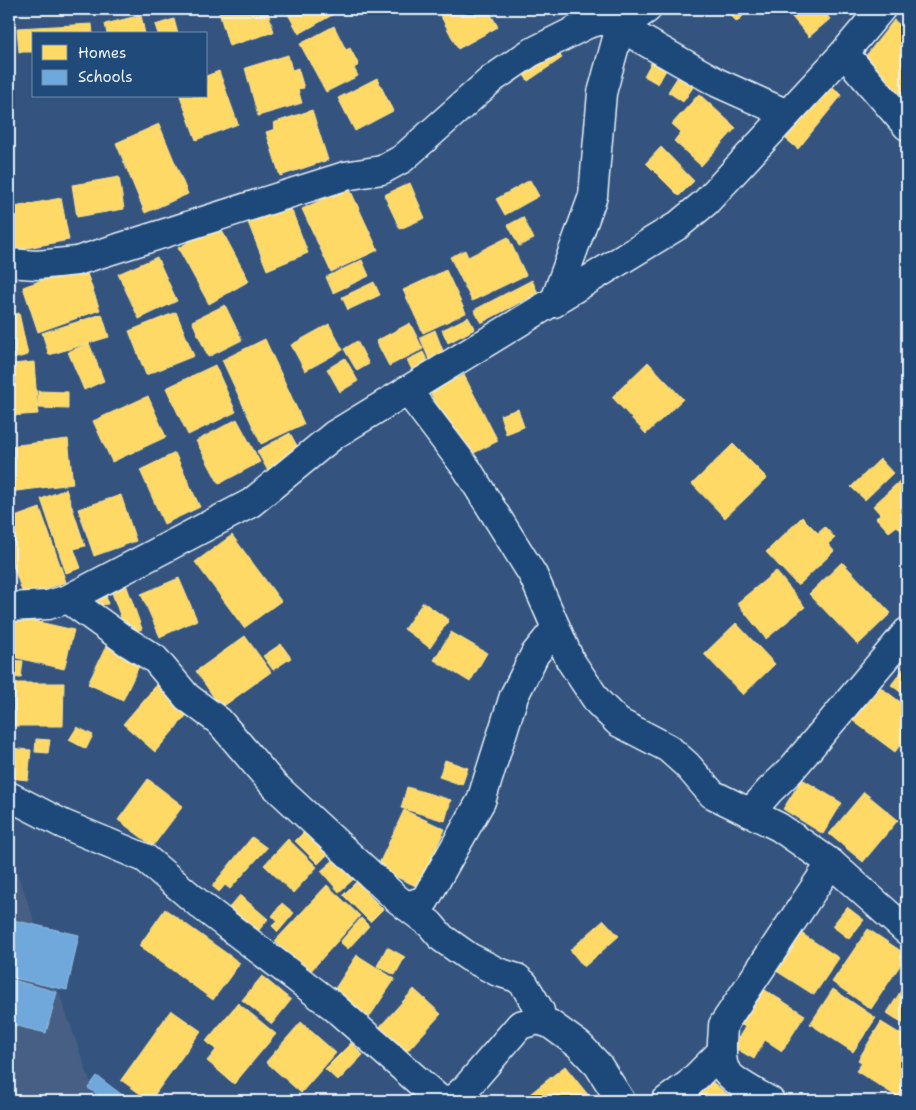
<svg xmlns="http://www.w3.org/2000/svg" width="916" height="1110" font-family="'Shantell Sans',sans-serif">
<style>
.built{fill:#465e84}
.homes{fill:#ffd966;stroke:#f8e092}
.schools{fill:#6fa8dc;stroke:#93bee4}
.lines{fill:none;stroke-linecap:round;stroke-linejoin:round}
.minor-casing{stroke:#e8f1f8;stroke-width:31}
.minor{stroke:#1f4a7a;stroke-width:28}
</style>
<rect width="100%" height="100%" fill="#34547f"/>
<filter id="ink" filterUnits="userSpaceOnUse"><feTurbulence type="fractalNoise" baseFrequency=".02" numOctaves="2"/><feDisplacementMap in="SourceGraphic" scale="10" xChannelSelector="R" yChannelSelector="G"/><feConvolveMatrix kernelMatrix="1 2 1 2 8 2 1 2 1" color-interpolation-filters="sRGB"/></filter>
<g filter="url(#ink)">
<polygon class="built" points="9,849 97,1101 9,1101"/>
<g class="homes">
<polygon points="218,9 267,9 274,32 229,46"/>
<polygon points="285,9 340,9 341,10 299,34"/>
<polygon points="437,9 488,9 498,27 458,49"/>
<polygon points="725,9 750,9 737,22"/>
<polygon points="785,9 822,9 830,19 809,37"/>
<polygon points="141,15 145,34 107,34 105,24"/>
<polygon points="174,19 178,34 158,34 155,25"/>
<polygon points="894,20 907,31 907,91 903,96 861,62"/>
<polygon points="92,24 93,34 34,34 34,52 19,52 17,28"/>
<polygon points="334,26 346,50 350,48 359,65 354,68 358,76 326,92 300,44"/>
<polygon points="553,45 562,58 528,81 519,68"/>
<polygon points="288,55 292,70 298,68 304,88 298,89 302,103 258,116 245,68"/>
<polygon points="652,61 666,70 658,84 644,76"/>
<polygon points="682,70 698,80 683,102 668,92"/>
<polygon points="219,71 238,124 196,140 180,96 206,96 206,76"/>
<polygon points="377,78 393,111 355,131 338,98"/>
<polygon points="826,81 842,95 798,149 781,135"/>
<polygon points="699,94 736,128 701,166 674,141 681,132 672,124"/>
<polygon points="312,110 328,160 280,176 266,132 275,129 273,123"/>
<polygon points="159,124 188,194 145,213 116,143"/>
<polygon points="661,147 694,181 679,196 646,163"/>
<polygon points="119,177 124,209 77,217 72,185"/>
<polygon points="530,180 539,196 505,215 496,199"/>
<polygon points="410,183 425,218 400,229 384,195"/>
<polygon points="349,187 378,250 331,272 302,209"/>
<polygon points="61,198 69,240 11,251 9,208"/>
<polygon points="289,203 308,253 267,270 247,220"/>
<polygon points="523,217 534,239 519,246 508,225"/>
<polygon points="219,225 249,281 209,304 178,248"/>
<polygon points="508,237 526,275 472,301 450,257 465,250 468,257"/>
<polygon points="157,257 177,301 139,319 118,274"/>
<polygon points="362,260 369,276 333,293 326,277"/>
<polygon points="84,265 100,310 38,332 23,287"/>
<polygon points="446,270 466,313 423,333 403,290"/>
<polygon points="532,280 538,293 481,323 474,310"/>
<polygon points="374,282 380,295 348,310 342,297"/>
<polygon points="225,305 242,340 208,357 192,321"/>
<polygon points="176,312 194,356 146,375 129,331"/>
<polygon points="19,313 28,355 9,360 9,316"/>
<polygon points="102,314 109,337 49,355 42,333"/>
<polygon points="468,317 475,329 448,343 442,330"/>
<polygon points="410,323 423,349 389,366 376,341"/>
<polygon points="329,324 343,350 305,371 291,345"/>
<polygon points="435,330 445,356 430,362 420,337"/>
<polygon points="265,339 304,424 261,444 222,360"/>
<polygon points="357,341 369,364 357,371 344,349"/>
<polygon points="89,343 104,381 84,390 68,352"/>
<polygon points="423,352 428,362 412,370 407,360"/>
<polygon points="345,358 358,381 340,392 327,369"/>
<polygon points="34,362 38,414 9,416 11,364"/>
<polygon points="648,362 683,399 646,434 612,397"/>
<polygon points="215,365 236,412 188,435 166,388"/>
<polygon points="464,375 498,441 464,458 430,392"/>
<polygon points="38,391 68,392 68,409 38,408"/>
<polygon points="148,396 166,437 112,462 93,421"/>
<polygon points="518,409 524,427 506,434 500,415"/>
<polygon points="237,419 260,462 219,484 196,441"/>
<polygon points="290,433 301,453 268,471 257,451"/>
<polygon points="68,439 73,484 9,492 9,446"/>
<polygon points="733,444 767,478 725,518 692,484"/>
<polygon points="175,453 200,507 164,524 140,470"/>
<polygon points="880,459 893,473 865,500 851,487"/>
<polygon points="907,474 907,537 897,526 889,532 876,518 880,514 873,506"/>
<polygon points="66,489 85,546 74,549 81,568 66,573 41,499"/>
<polygon points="121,495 136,541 94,556 78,509"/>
<polygon points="40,508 66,582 24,597 9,554 9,519"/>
<polygon points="802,517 818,533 825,527 835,538 828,544 834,551 798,586 766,552"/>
<polygon points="232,535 281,601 244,628 195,562"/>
<polygon points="842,562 891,613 858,645 809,594"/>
<polygon points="776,571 805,607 766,639 737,603"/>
<polygon points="179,578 197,620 160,637 141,594"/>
<polygon points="126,584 142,629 127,635 111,590"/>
<polygon points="106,594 108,604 99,605 98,595"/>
<polygon points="423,602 449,620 430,648 404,629"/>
<polygon points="13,616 74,630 64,669 9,656 9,635"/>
<polygon points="736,623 775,664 743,695 704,654"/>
<polygon points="451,632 487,653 470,682 434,660"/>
<polygon points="245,636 271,672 221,708 196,671"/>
<polygon points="107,644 142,660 123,700 88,684"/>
<polygon points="281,644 291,658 273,670 263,656"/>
<polygon points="9,660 23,661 21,678 9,677"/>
<polygon points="907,664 907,697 891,685"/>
<polygon points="160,681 192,709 155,752 123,724"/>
<polygon points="9,683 64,683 63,726 9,726"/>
<polygon points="875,683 907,707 907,736 895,752 849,718"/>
<polygon points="77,727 93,735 86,749 69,740"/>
<polygon points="36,739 50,740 48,753 35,752"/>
<polygon points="9,748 31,750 28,780 9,778"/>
<polygon points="445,760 468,768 462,785 439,777"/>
<polygon points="148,779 183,806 153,846 118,820"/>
<polygon points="802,779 842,803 823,834 783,809"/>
<polygon points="407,787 451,800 445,821 401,808"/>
<polygon points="864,792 898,820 863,862 829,834"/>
<polygon points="404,810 445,829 418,887 377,868"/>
<polygon points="310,826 333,849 318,864 295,841"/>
<polygon points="252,837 267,848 230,889 225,885 219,892 212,886"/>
<polygon points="288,839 317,867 293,893 264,865"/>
<polygon points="337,857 355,878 339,892 321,871"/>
<polygon points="356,882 383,909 370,922 343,895"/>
<polygon points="327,885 360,916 309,973 275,941"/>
<polygon points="240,895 268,919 255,935 227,910"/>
<polygon points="282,903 294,913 278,932 272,926 277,920 272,916"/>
<polygon points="847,907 864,920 849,939 832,926"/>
<polygon points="165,909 240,963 213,1000 139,946"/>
<polygon points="361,918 369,926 348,949 340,942"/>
<polygon points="604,920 619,936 584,967 570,950"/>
<polygon points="795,929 839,958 814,995 770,967"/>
<polygon points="868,929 907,955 871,1009 832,982"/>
<polygon points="387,947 405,957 395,975 377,966"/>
<polygon points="357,955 395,979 366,1022 332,993"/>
<polygon points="262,976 291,1000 272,1024 242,1000"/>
<polygon points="907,981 907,1026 887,1013"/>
<polygon points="757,985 805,1015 782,1051 765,1040 754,1059 733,1047 745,1027 735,1021"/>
<polygon points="414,989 441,1014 402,1057 375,1032"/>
<polygon points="833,989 876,1018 853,1052 810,1024"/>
<polygon points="238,1003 276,1034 234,1084 207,1061 216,1050 206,1041"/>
<polygon points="171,1010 201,1031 150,1101 121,1080"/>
<polygon points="301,1022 336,1053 301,1093 266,1062"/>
<polygon points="881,1022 907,1038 907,1085 899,1098 856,1071 862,1063 858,1060"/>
<polygon points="351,1043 363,1055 338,1081 325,1069"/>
<polygon points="565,1066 593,1101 529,1101 526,1097"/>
<polygon points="709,1079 735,1101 691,1101"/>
</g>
<g class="schools">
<polygon points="9,919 79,935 67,990 9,977"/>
<polygon points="9,979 57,992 46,1033 9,1024"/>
<polygon points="97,1076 129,1100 128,1101 107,1101 88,1088"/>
</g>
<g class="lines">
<defs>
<g id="minor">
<polyline points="844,53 907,126"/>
<polyline points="9,263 37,265 77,261 345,176 382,170 402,159 492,79 530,53 588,24 603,20 620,27 718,83 787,114"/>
<polyline points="554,303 593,196 602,93 620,27 647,9"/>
<polyline points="407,390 467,469 533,575 570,660 598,702 618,722 668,748 687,765 712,794 779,827 831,863 907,931"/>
<polyline points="68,599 126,641 155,659 187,697 219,721 273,784 397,899 430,924 442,938 469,957 498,972 517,978 524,984 540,1011 538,1020"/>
<polyline points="9,607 48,605 68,599 251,503 334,435 677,226 706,202 844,53 881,9"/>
<polyline points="9,796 63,824 145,858 198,903 333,1006 441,1101"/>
<polyline points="750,813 770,790 790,771 907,632"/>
<polyline points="406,906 425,900 481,801 514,696 535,654 556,628"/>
<polyline points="451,1101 466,1088 520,1025 538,1020 550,1024 579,1045 598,1065 621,1101"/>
<polyline points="666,1101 689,1084 722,1051"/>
<path d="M770 1101C758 1094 731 1081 725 1069 719 1056 723 1038 723 1025L831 863"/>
</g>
</defs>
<use href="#minor" class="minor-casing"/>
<use href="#minor" class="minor"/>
</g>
</g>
<rect width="916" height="1110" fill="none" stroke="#1f4a7a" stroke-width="30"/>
<rect x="15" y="15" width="886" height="1080" fill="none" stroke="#e8f1f8" stroke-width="2" filter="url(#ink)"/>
<rect x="32" y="32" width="175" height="65" fill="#1f4a7a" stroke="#6f8dac"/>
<rect x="42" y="45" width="25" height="15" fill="#ffd966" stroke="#6f8dac"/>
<text x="78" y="58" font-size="15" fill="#e8f1f8">Homes</text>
<rect x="42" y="70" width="25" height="15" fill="#6fa8dc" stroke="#6f8dac"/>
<text x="78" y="82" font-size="15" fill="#e8f1f8">Schools</text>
</svg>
